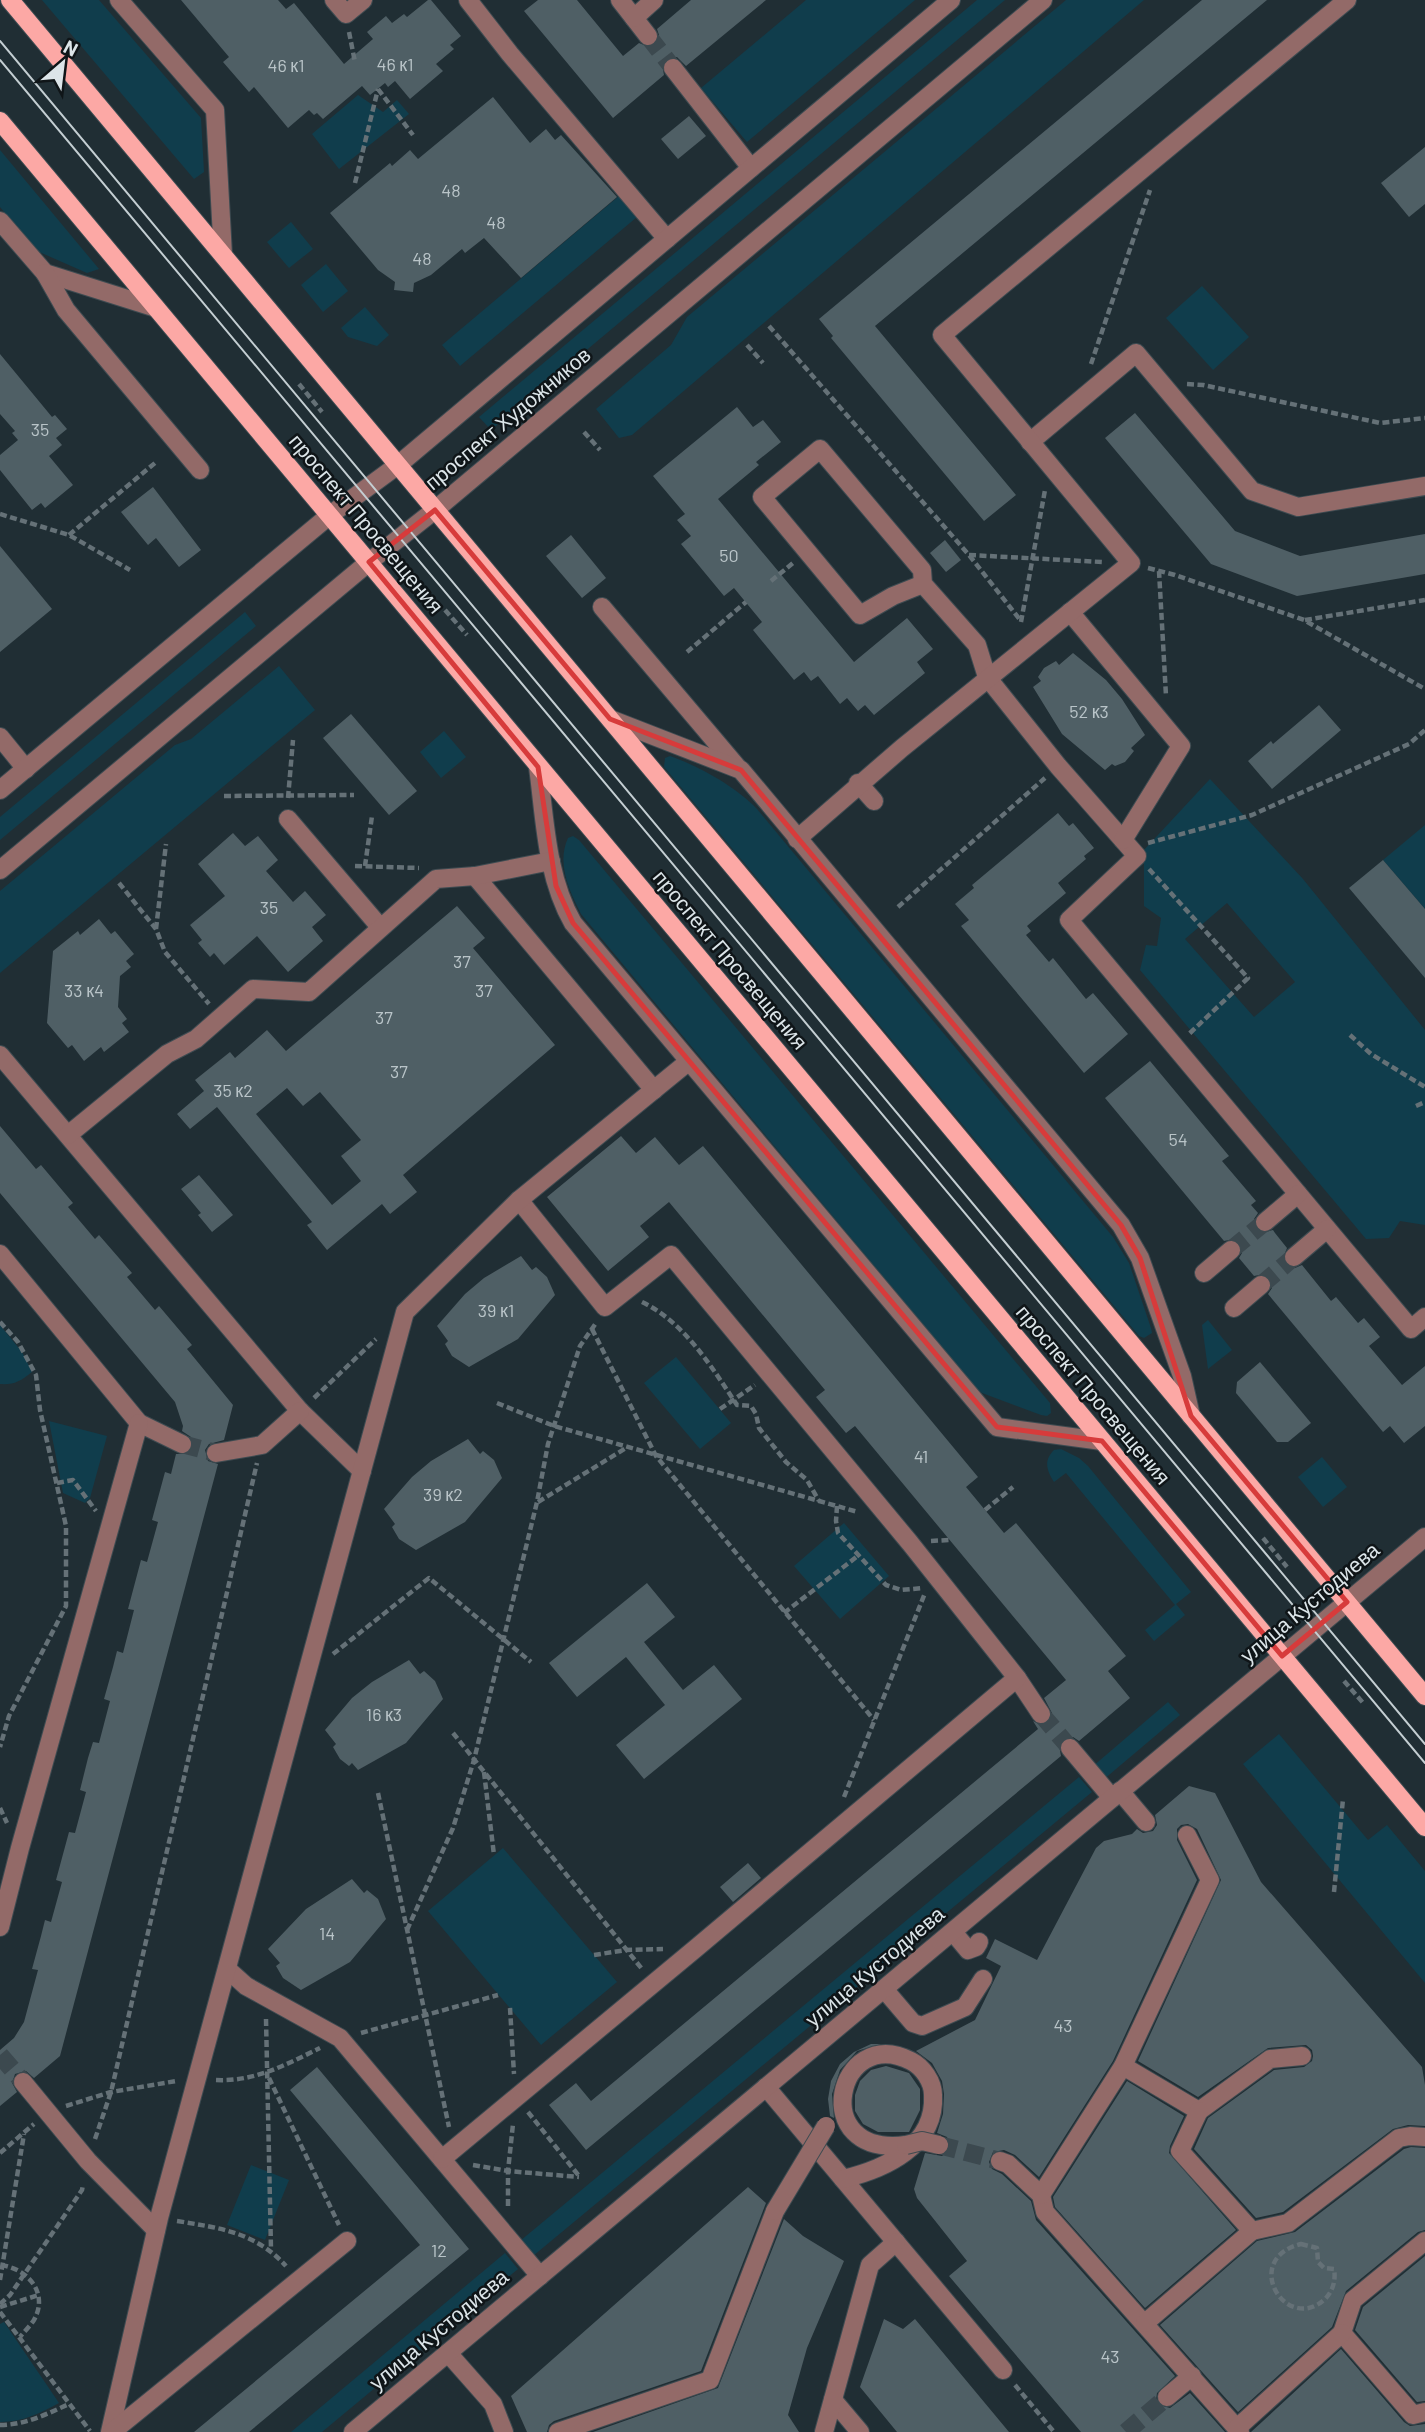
<svg xmlns="http://www.w3.org/2000/svg" width="1425" height="2432" font-family="Barlow,sans-serif">
<style>
.green{fill:#103d4c;fill-rule:evenodd}
.building{fill:#4f5f65;fill-rule:evenodd}
.lines{fill:none;stroke-linecap:round;stroke-linejoin:round}
.minor-tunnel{stroke:#3c494f;stroke-width:18;stroke-dasharray:18 9;stroke-linecap:butt}
.minor-casing{stroke:#3e4b51;stroke-width:20}
.major-casing{stroke:#3e4b51;stroke-width:20}
.path{stroke:#657177;stroke-width:4.5;stroke-dasharray:7 3.5;stroke-linecap:butt}
.minor{stroke:#936a68;stroke-width:18}
.major{stroke:#fca8a5;stroke-width:18}
.tram{stroke:#c4ced2;stroke-width:2}
.minor-bridge-casing{stroke:#3e4b51;stroke-width:20;stroke-linecap:butt}
.minor-bridge{stroke:#936a68;stroke-width:18}
.marked{fill:none;stroke:#d73b3b;stroke-width:5;stroke-linejoin:round}
.labels{text-anchor:middle;stroke-width:5;stroke-linejoin:round;paint-order:stroke}
.number-label{font-size:18px;fill:#b9c4c8}
.street-label{font-size:21px;fill:#dce5e9;stroke:#0f1518}
</style>
<rect width="100%" height="100%" fill="#202e34"/>
<g class="green">
<polygon points="42,0 99,0 201,118 204,172 194,179"/>
<polygon points="806,0 915,0 747,142 701,88"/>
<polygon points="977,0 1005,0 491,430 479,417"/>
<polygon points="1066,0 1144,0 632,435 619,438 596,409 671,345 687,317"/>
<polygon points="358,95 383,112 397,100 409,114 339,169 312,134"/>
<polygon points="0,150 99,269 87,273 37,251 0,207"/>
<polygon points="619,196 637,217 460,366 442,345"/>
<polygon points="291,222 313,249 289,268 267,242"/>
<polygon points="326,264 348,291 323,312 301,285"/>
<polygon points="1202,286 1249,337 1213,370 1166,318"/>
<polygon points="365,307 389,335 377,346 348,337 341,328"/>
<polygon points="245,612 256,626 0,840 0,817"/>
<polygon points="279,666 315,710 0,973 0,891 175,745 191,739"/>
<polygon points="444,731 466,757 441,778 420,752"/>
<path d="M670 756C699 766 736 787 757 809L1113 1237 1129 1263 1151 1328 1152 1333 1144 1338 1139 1336 664 767 665 758Z"/>
<path d="M1210 779 1303 879 1425 1030V1225L1400 1221 1389 1238 1366 1239 1140 970 1146 945 1157 946 1161 918 1144 906V850ZM1227 903 1295 982 1254 1017 1185 939Z"/>
<polygon points="1425,825 1425,909 1383,860"/>
<path d="M573 836 579 840 1050 1403 1051 1413 1047 1416 1041 1415 982 1393 976 1388 581 914C570 892 556 864 568 838Z"/>
<polygon points="1208,1320 1232,1350 1208,1369 1202,1325"/>
<path d="M0 1325 22 1352 32 1372C21 1381 14 1385 0 1384Z"/>
<polygon points="676,1357 731,1423 700,1449 644,1383"/>
<polygon points="49,1421 107,1436 90,1498 85,1503 63,1493"/>
<path d="M1061 1449 1079 1458 1088 1466 1191 1592 1176 1604 1185 1615 1154 1641 1145 1630 1175 1605 1066 1473 1054 1482C1047 1471 1043 1461 1054 1450Z"/>
<polygon points="1322,1457 1347,1487 1323,1507 1298,1477"/>
<polygon points="844,1523 889,1576 840,1619 794,1566"/>
<polygon points="1168,1702 1180,1715 1103,1780 1092,1767"/>
<polygon points="1279,1734 1368,1840 1387,1825 1425,1871 1425,1983 1243,1764"/>
<polygon points="1079,1777 1092,1792 533,2256 520,2241"/>
<polygon points="503,1848 617,1982 541,2045 428,1911"/>
<polygon points="251,2165 289,2180 265,2240 227,2225"/>
<polygon points="505,2253 518,2269 322,2432 291,2432"/>
<path d="M4 2322 59 2403C40 2413 23 2422 0 2422V2324Z"/>
</g>
<g class="building">
<polygon points="181,0 278,0 286,9 294,3 344,64 373,39 367,32 386,16 392,23 404,14 407,17 428,0 431,0 461,36 450,45 454,49 436,64 443,71 410,99 395,81 388,87 385,83 370,95 362,86 323,119 317,113 314,115 309,110 288,128 254,87 249,92 223,62 229,57"/>
<polygon points="538,0 577,0 623,56 639,43 649,47 655,44 659,35 657,29 691,0 766,0 686,66 677,57 667,59 662,64 664,75 613,118 524,11"/>
<polygon points="1202,0 1267,0 875,326 1016,495 984,521 831,338 833,336 819,319"/>
<polygon points="493,97 530,143 546,129 555,140 561,135 617,197 521,278 484,238 465,253 462,249 431,275 414,283 413,292 394,290 395,282 378,270 330,213 390,163 392,166 410,150 418,159"/>
<polygon points="689,116 706,136 678,159 661,139"/>
<polygon points="1425,147 1425,204 1409,217 1381,183"/>
<polygon points="0,354 52,417 55,415 67,429 56,438 62,445 49,456 73,485 45,508 41,503 32,510 0,470 0,455 18,440 12,433 15,431 0,414"/>
<polygon points="737,407 753,427 763,420 781,442 756,462 759,465 718,499 854,662 907,618 933,649 917,662 925,673 874,715 865,705 858,711 847,698 840,704 818,676 811,681 804,672 794,680 753,630 762,622 734,588 724,596 681,544 691,536 677,520 685,514 653,476"/>
<polygon points="1135,413 1235,531 1300,556 1425,534 1425,574 1297,596 1211,564 1105,438"/>
<polygon points="153,487 201,550 179,567 156,538 148,545 121,512"/>
<polygon points="571,535 606,578 582,598 546,556"/>
<polygon points="945,540 961,560 946,572 930,553"/>
<polygon points="0,546 52,609 0,652"/>
<polygon points="1073,653 1106,680 1122,699 1145,735 1131,748 1134,751 1125,762 1115,766 1112,764 1105,770 1062,734 1033,687 1041,681 1038,677 1044,668 1056,661 1059,665"/>
<polygon points="1319,705 1341,730 1272,789 1248,761 1271,741 1273,744"/>
<polygon points="351,714 417,791 389,815 323,738"/>
<polygon points="1058,813 1069,826 1073,823 1094,848 1084,856 1086,859 1058,883 1066,893 1027,926 1031,931 1026,935 1049,962 1053,958 1086,999 1093,993 1128,1034 1084,1073 961,926 969,920 955,904 974,888 972,885"/>
<polygon points="233,833 245,846 258,836 278,860 266,871 293,902 305,891 326,915 312,927 323,941 288,972 257,936 224,965 214,953 210,957 198,943 202,940 190,925 225,896 198,864"/>
<polygon points="1383,860 1425,909 1425,978 1349,888"/>
<path d="M457 906 485 938 473 948 555 1045 403 1175 417 1192 390 1214 382 1204 327 1250 307 1225 312 1222 217 1107 190 1129 177 1114 204 1091 195 1080 230 1052 235 1058 267 1030 286 1051ZM287 1088 303 1106 320 1092 361 1140 341 1156 361 1181 332 1205 256 1114Z"/>
<polygon points="99,919 111,934 115,931 134,954 126,961 131,967 120,976 118,1007 127,1019 122,1023 129,1032 104,1052 101,1047 84,1061 72,1045 68,1048 47,1023 53,951 78,931 80,935"/>
<polygon points="1150,1061 1229,1156 1222,1161 1256,1201 1251,1205 1258,1213 1254,1219 1256,1229 1262,1233 1273,1230 1275,1233 1287,1248 1283,1258 1286,1265 1295,1268 1302,1265 1331,1301 1336,1297 1358,1323 1364,1318 1380,1337 1369,1346 1402,1385 1425,1366 1425,1426 1404,1443 1390,1426 1383,1432 1268,1294 1272,1288 1270,1278 1264,1274 1254,1276 1239,1258 1242,1253 1240,1243 1234,1239 1224,1241 1105,1098"/>
<polygon points="0,1126 36,1169 41,1165 73,1203 68,1207 95,1239 99,1235 132,1273 127,1277 155,1310 159,1306 192,1345 187,1349 233,1405 224,1440 209,1444 205,1450 208,1461 218,1464 60,2056 34,2078 26,2071 15,2074 12,2083 17,2092 0,2106 0,2050 14,2038 24,2022 38,1970 32,1969 41,1936 45,1920 51,1922 62,1882 56,1880 69,1832 75,1833 86,1792 80,1790 88,1758 93,1742 99,1743 110,1701 104,1699 113,1667 117,1651 123,1653 134,1610 128,1609 141,1560 147,1562 158,1522 152,1520 165,1472 171,1474 176,1454 188,1454 193,1444 191,1437 182,1431 183,1426 175,1402 0,1193"/>
<polygon points="621,1136 636,1153 655,1137 679,1165 703,1146 978,1477 966,1487 1004,1533 1016,1523 1126,1656 1108,1671 1130,1698 1079,1741 1073,1737 1063,1739 1059,1745 1061,1756 586,2150 549,2105 576,2083 591,2101 1038,1729 1033,1721 1041,1725 1048,1723 1052,1713 1044,1698 1066,1680 855,1426 846,1433 816,1397 825,1390 669,1202 640,1226 649,1237 608,1271 547,1197"/>
<polygon points="199,1175 233,1215 212,1232 198,1215 201,1213 181,1189"/>
<polygon points="521,1256 532,1270 536,1267 547,1277 555,1295 518,1339 469,1367 452,1356 445,1344 448,1341 437,1326 465,1294 484,1278"/>
<polygon points="1260,1362 1311,1423 1288,1442 1277,1442 1236,1393 1237,1382"/>
<polygon points="468,1439 480,1454 483,1451 494,1460 502,1478 465,1522 416,1550 399,1539 392,1527 395,1524 384,1509 412,1477 431,1461"/>
<polygon points="647,1583 675,1617 644,1642 683,1690 714,1665 742,1699 644,1779 616,1745 665,1705 626,1657 577,1697 549,1663"/>
<polygon points="409,1660 420,1674 424,1671 435,1681 443,1699 406,1743 358,1770 352,1763 349,1766 340,1759 333,1747 336,1744 325,1730 352,1698 372,1682"/>
<polygon points="1189,1786 1215,1793 1261,1882 1422,2067 1425,2085 1425,2126 1408,2125 1393,2129 1283,2212 1256,2218 1194,2149 1208,2118 1274,2070 1304,2067 1312,2061 1313,2056 1312,2050 1306,2045 1268,2048 1198,2097 1138,2061 1221,1880 1197,1829 1188,1824 1181,1825 1177,1829 1177,1840 1197,1880 1113,2061 1039,2177 1015,2155 1004,2150 993,2152 989,2162 992,2169 1002,2174 1031,2201 1036,2220 1175,2376 1157,2393 1156,2400 1159,2405 1170,2408 1190,2393 1225,2432 1081,2432 949,2276 967,2261 917,2198 914,2189 925,2153 942,2156 948,2152 950,2147 947,2137 937,2133 943,2114 944,2094 942,2081 932,2063 916,2051 975,2020 1001,1966 986,1958 995,1939 1037,1960 1096,1848 1104,1841 1132,1834 1137,1829 1143,1833 1153,1831 1157,1825 1155,1815"/>
<polygon points="748,1863 761,1878 733,1902 720,1887"/>
<polygon points="352,1879 364,1893 367,1890 378,1899 386,1919 350,1962 301,1990 283,1978 276,1966 280,1963 268,1949 306,1909"/>
<polygon points="871,2044 881,2044 857,2051 840,2070 832,2094 834,2118 830,2116 828,2099 831,2081 840,2064 854,2052"/>
<polygon points="886,2066 909,2073 920,2089 920,2110 909,2132 878,2132 863,2124 855,2111 855,2095 860,2081 871,2070"/>
<polygon points="317,2067 469,2249 249,2432 194,2432 420,2245 290,2090"/>
<polygon points="1127,2081 1184,2116 1170,2146 1169,2153 1236,2230 1145,2308 1055,2207 1053,2197"/>
<polygon points="1411,2147 1425,2148 1425,2230 1418,2232 1346,2291 1332,2327 1238,2412 1160,2325 1257,2241 1295,2232 1404,2149"/>
<polygon points="748,2187 766,2203 701,2371 554,2421 549,2425 547,2432 527,2432 511,2396"/>
<polygon points="784,2219 803,2236 844,2261 807,2348 788,2415 799,2432 593,2432 718,2388"/>
<polygon points="1425,2256 1425,2401 1417,2402 1355,2330 1363,2307"/>
<polygon points="884,2319 903,2329 915,2319 1009,2432 897,2432 860,2387"/>
<polygon points="1341,2349 1404,2422 1410,2426 1425,2424 1425,2432 1251,2432"/>
</g>
<g class="lines">
<g class="minor-tunnel">
<polyline points="648,36 673,68"/>
<polyline points="1231,1250 1265,1222"/>
<polyline points="1261,1285 1294,1257"/>
<polyline points="182,1444 216,1453"/>
<polyline points="1041,1714 1070,1748"/>
<polyline points="0,2055 23,2082"/>
<polyline points="939,2145 1000,2161"/>
<polyline points="1126,2432 1167,2397"/>
</g>
<defs>
<g id="minor">
<polyline points="119,0 215,110 223,255"/>
<polyline points="334,0 346,14 363,0"/>
<polyline points="468,0 510,54 667,239"/>
<polyline points="620,0 648,36"/>
<polyline points="634,18 654,0"/>
<polyline points="673,68 751,168"/>
<polyline points="0,221 45,273 156,308"/>
<polyline points="45,273 66,310 200,470"/>
<polyline points="1030,442 1136,353 1252,491 1298,507 1425,486"/>
<polyline points="923,584 893,596 860,615 762,497 820,449 922,570 923,584 977,645 987,677 1058,766 1137,856 1069,920 1411,1329 1425,1317"/>
<polyline points="602,607 738,768"/>
<polyline points="1070,612 1181,746 1123,840"/>
<polyline points="610,719 741,770 1121,1225 1140,1258 1182,1376 1191,1416"/>
<polyline points="0,737 26,769"/>
<path d="M538 767C545 819 546 876 573 923L997 1427 1102 1441"/>
<polyline points="858,783 874,801"/>
<polyline points="0,790 330,515 398,465 951,0"/>
<polyline points="288,819 380,927"/>
<polyline points="797,839 902,748 1131,563 942,335 1347,0"/>
<polyline points="0,870 369,562 435,510 1043,0"/>
<polyline points="475,876 654,1090"/>
<polyline points="0,1055 300,1411 362,1471"/>
<polyline points="68,1135 167,1054 196,1039 253,989 309,992 436,879 475,876 551,861"/>
<polyline points="1265,1222 1298,1194"/>
<polyline points="0,1254 139,1423 182,1444"/>
<polyline points="1294,1257 1327,1229"/>
<polyline points="1204,1273 1231,1250"/>
<polyline points="1234,1308 1261,1285"/>
<polyline points="216,1453 262,1445 300,1411"/>
<polyline points="1017,1678 1041,1714"/>
<polyline points="1070,1748 1112,1798"/>
<polyline points="1120,1791 1146,1822"/>
<polyline points="0,1927 20,1848 139,1423"/>
<polyline points="953,1932 968,1950 976,1947 979,1942"/>
<polyline points="227,1969 246,1986 340,2038 540,2276"/>
<polyline points="884,1989 913,2023 922,2026 965,2007 983,1979"/>
<polyline points="1123,2066 1199,2111 1270,2059 1302,2056"/>
<polyline points="23,2082 88,2161 156,2230"/>
<polyline points="766,2087 1003,2370"/>
<polyline points="442,2159 695,1949 1017,1678 910,1543 671,1255 605,1307 519,1200"/>
<polyline points="1000,2161 1008,2164 1041,2195 1045,2212 1240,2432"/>
<path d="M843 2179C885 2169 936 2146 933 2095 933 2082 923 2067 911 2061 837 2023 806 2158 906 2145"/>
<polyline points="1041,2195 1123,2066 1210,1880 1187,1835"/>
<polyline points="1252,2231 1288,2223 1399,2138 1410,2136 1425,2137"/>
<polyline points="1425,2241 1353,2300 1342,2333 1413,2415 1425,2412"/>
<polyline points="1145,2323 1252,2231 1180,2151 1199,2111"/>
<polyline points="448,2353 493,2404 504,2432"/>
<polyline points="1167,2397 1192,2376"/>
<polyline points="833,2400 860,2432"/>
<polyline points="1237,2428 1342,2333"/>
<polyline points="110,2432 159,2218 405,1312 519,1200 688,1062"/>
<polyline points="112,2432 347,2241"/>
<polyline points="353,2432 1425,1537"/>
<polyline points="558,2432 710,2380 775,2211"/>
<polyline points="824,2432 870,2265 896,2242"/>
</g>
<g id="major">
<polyline points="10,0 1425,1696"/>
<polyline points="0,121 1425,1827"/>
</g>
</defs>
<use href="#minor" class="minor-casing"/>
<use href="#major" class="major-casing"/>
<g class="path">
<polyline points="349,32 355,62"/>
<polyline points="378,89 413,135"/>
<polyline points="355,183 378,89"/>
<polyline points="769,326 969,555 1021,621"/>
<polyline points="747,345 763,363"/>
<polyline points="1091,364 1150,190"/>
<polyline points="299,384 322,412"/>
<polyline points="1187,384 1203,385 1380,423 1425,418"/>
<polyline points="584,432 600,450"/>
<polyline points="0,514 69,535 130,570"/>
<polyline points="69,535 155,463"/>
<polyline points="969,555 1102,562"/>
<polyline points="1148,568 1175,575 1304,620 1425,689"/>
<polyline points="1159,571 1166,696"/>
<polyline points="771,581 793,563"/>
<polyline points="445,610 467,635"/>
<polyline points="1305,620 1425,600"/>
<polyline points="1021,622 1045,490"/>
<polyline points="687,652 746,602"/>
<polyline points="224,796 354,795"/>
<polyline points="288,798 293,740"/>
<polyline points="1148,843 1252,815 1409,744 1425,730"/>
<polyline points="355,866 419,868"/>
<polyline points="365,866 372,816"/>
<polyline points="1149,869 1248,978 1189,1034"/>
<polyline points="119,883 156,929 165,952 209,1004"/>
<polyline points="898,907 1045,778"/>
<polyline points="156,929 166,844"/>
<polyline points="1350,1035 1371,1054 1425,1087"/>
<polyline points="1416,1106 1425,1102"/>
<path d="M642 1302C685 1323 711 1366 737 1405L751 1406 756 1414 759 1428 786 1462 807 1480 819 1501"/>
<polyline points="0,1322 18,1342 36,1375 40,1410 66,1526 66,1606 9,1716 0,1747"/>
<polyline points="592,1329 656,1456 874,1720"/>
<polyline points="314,1398 376,1339"/>
<polyline points="497,1403 554,1426 858,1512"/>
<polyline points="720,1409 755,1385"/>
<polyline points="57,1483 73,1480 96,1511"/>
<polyline points="538,1502 626,1448"/>
<polyline points="837,1506 836,1521 838,1533 886,1585 901,1590 923,1588"/>
<polyline points="985,1510 1013,1487"/>
<polyline points="1263,1538 1287,1567"/>
<polyline points="931,1541 949,1540"/>
<polyline points="784,1613 859,1555"/>
<polyline points="333,1654 429,1578 531,1662"/>
<polyline points="1344,1681 1364,1704"/>
<polyline points="453,1733 642,1969"/>
<polyline points="484,1772 494,1855"/>
<polyline points="378,1793 449,2127"/>
<polyline points="844,1797 925,1593"/>
<polyline points="0,1808 7,1823"/>
<polyline points="1334,1892 1343,1799"/>
<polyline points="407,1930 453,1828 474,1760 537,1502 548,1444 580,1346 596,1323"/>
<polyline points="594,1955 626,1950 663,1949"/>
<polyline points="510,2008 514,2074"/>
<polyline points="266,2019 271,2249"/>
<polyline points="361,2033 498,1995"/>
<polyline points="269,2078 339,2225"/>
<path d="M216 2080C255 2082 287 2064 320 2048"/>
<polyline points="66,2106 111,2092 176,2081"/>
<polyline points="528,2112 579,2176"/>
<polyline points="95,2139 111,2092 257,1463"/>
<polyline points="0,2153 34,2124"/>
<polyline points="473,2165 508,2171 579,2177"/>
<polyline points="508,2206 508,2171 513,2124"/>
<path d="M177 2221C220 2228 255 2232 286 2266"/>
<path d="M1301 2244 1317 2248 1318 2262 1324 2268 1334 2269C1336 2280 1333 2291 1325 2299 1286 2335 1240 2259 1301 2244Z"/>
<path d="M1 2265C28 2269 49 2293 34 2320 30 2326 24 2332 20 2337"/>
<polyline points="0,2280 24,2134"/>
<polyline points="0,2304 10,2295 82,2190 83,2185"/>
<polyline points="0,2307 39,2295"/>
<polyline points="0,2312 90,2431"/>
<polyline points="1015,2385 1054,2432"/>
<path d="M0 2425C25 2425 47 2414 69 2404"/>
</g>
<use href="#minor" class="minor"/>
<use href="#major" class="major"/>
<g class="tram">
<polyline points="0,41 1425,1744"/>
<polyline points="0,60 1425,1763"/>
</g>
<defs>
<g id="minor-bridge">
<polyline points="906,2145 922,2141 939,2145"/>
<polyline points="775,2211 826,2126"/>
</g>
</defs>
<use href="#minor-bridge" class="minor-bridge-casing"/>
<use href="#minor-bridge" class="minor-bridge"/>
</g>
<path class="marked" d="M435 510 610 719 741 770 1121 1225 1140 1258 1191 1416 1347 1602 1282 1656 1102 1441 997 1427 573 923 556 886 538 767 369 562Z"/>
<g class="labels">
<g class="number-label">
<text x="395" y="71">46 к1</text>
<text x="286" y="72">46 к1</text>
<text x="451" y="197">48</text>
<text x="496" y="229">48</text>
<text x="422" y="265">48</text>
<text x="40" y="436">35</text>
<text x="729" y="562">50</text>
<text x="1089" y="718">52 к3</text>
<text x="269" y="914">35</text>
<text x="462" y="968">37</text>
<text x="84" y="997">33 к4</text>
<text x="484" y="997">37</text>
<text x="384" y="1024">37</text>
<text x="399" y="1078">37</text>
<text x="233" y="1097">35 к2</text>
<text x="1178" y="1146">54</text>
<text x="496" y="1317">39 к1</text>
<text x="921" y="1463">41</text>
<text x="443" y="1501">39 к2</text>
<text x="384" y="1721">16 к3</text>
<text x="327" y="1940">14</text>
<text x="1063" y="2032">43</text>
<text x="439" y="2257">12</text>
<text x="1110" y="2363">43</text>
</g>
<g class="street-label">
<text transform="translate(508 419) rotate(-40)" y="7">проспект Художников</text>
<text transform="translate(366 524) rotate(50)" y="7">проспект Просвещения</text>
<text transform="translate(730 960) rotate(50)" y="7">проспект Просвещения</text>
<text transform="translate(1093 1395) rotate(50)" y="7">проспект Просвещения</text>
<text transform="translate(1310 1603) rotate(-40)" y="7">улица Кустодиева</text>
<text transform="translate(875 1967) rotate(-40)" y="7">улица Кустодиева</text>
<text transform="translate(439 2330) rotate(-40)" y="7">улица Кустодиева</text>
</g>
</g>
<g transform="translate(63 63) rotate(28)" stroke="#0f1518" stroke-width="5" paint-order="stroke">
<path d="M0-5L12 26L0 18L-12 26Z" fill="#dce5e9"/>
<text y="-10" font-size="19" font-weight="bold" text-anchor="middle" fill="#dce5e9">N</text>
</g>
</svg>
